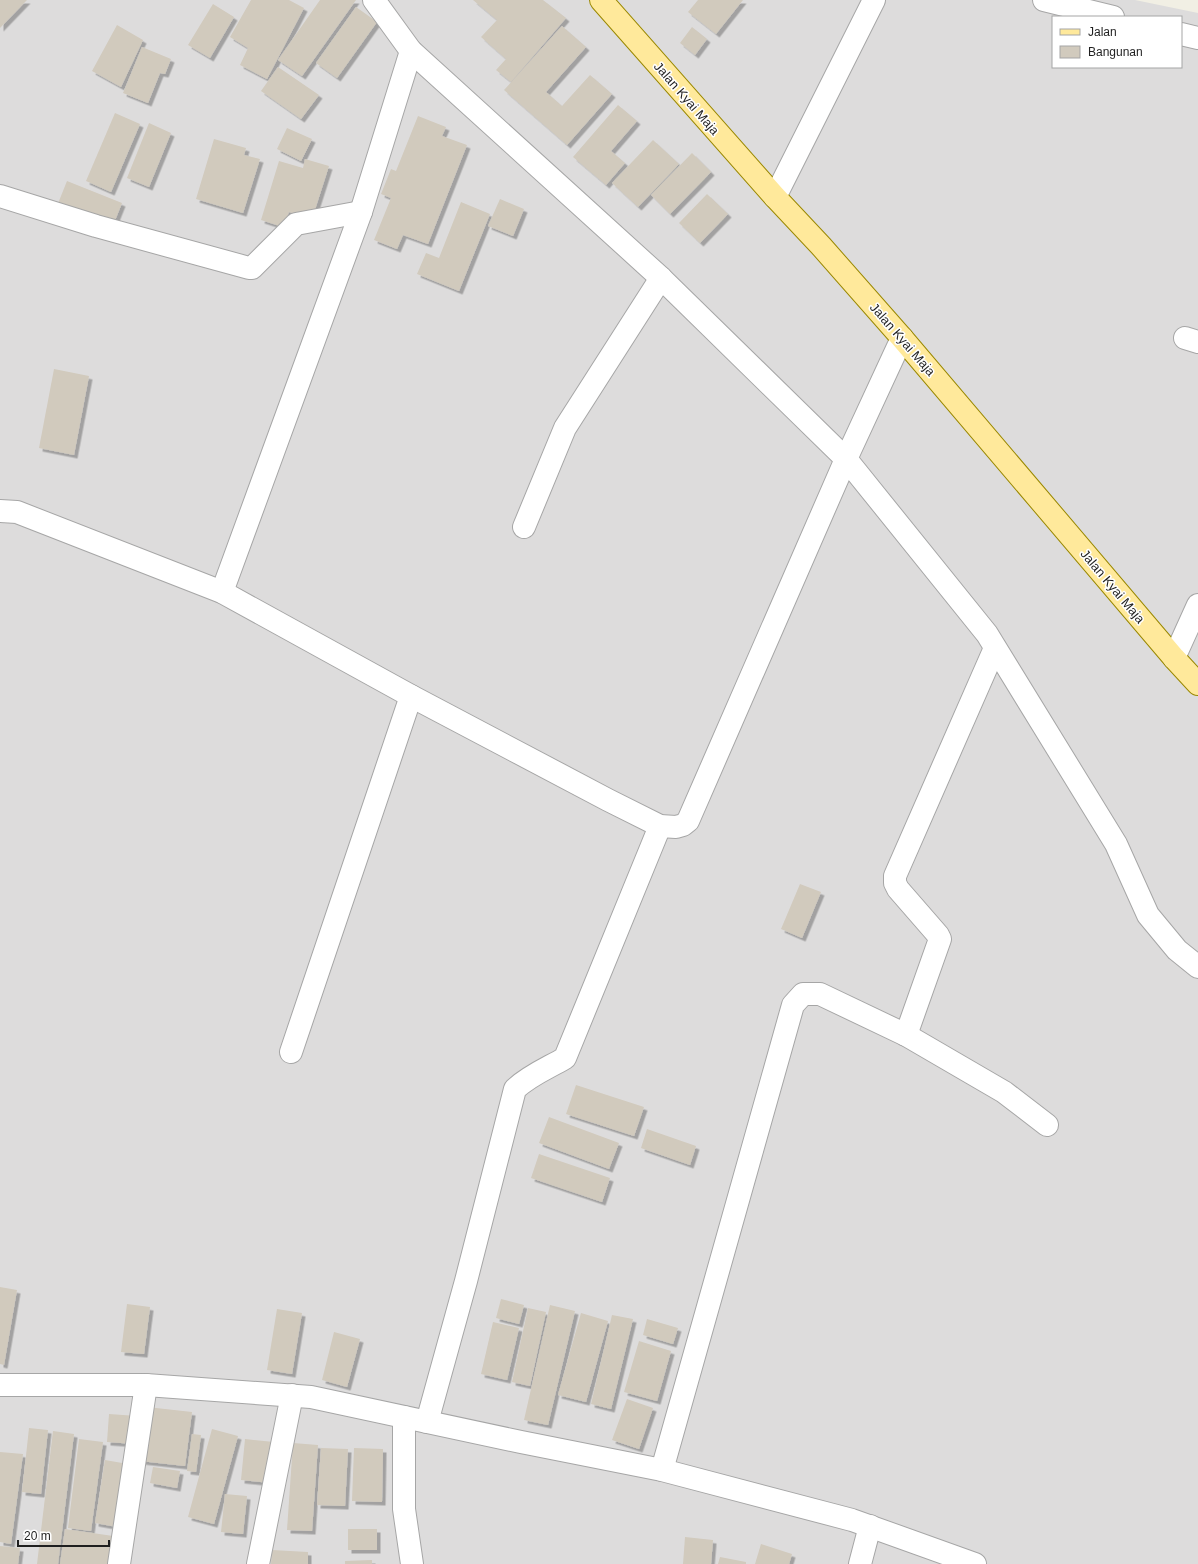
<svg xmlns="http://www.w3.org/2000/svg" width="1198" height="1564" font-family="Arial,sans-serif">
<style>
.residential{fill:#dddcdc;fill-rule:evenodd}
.building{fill:#d1cabd;filter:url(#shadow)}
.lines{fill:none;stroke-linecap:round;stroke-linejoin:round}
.minor-casing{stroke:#a6a6a6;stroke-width:24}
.major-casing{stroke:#9a8800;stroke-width:24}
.minor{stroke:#fff;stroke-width:22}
.major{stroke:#ffe99b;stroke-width:22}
.labels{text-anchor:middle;stroke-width:3;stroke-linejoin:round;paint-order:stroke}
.street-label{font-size:13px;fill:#1f1f1f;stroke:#fff}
</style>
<defs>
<filter id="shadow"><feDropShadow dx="3.5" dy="3.5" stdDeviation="0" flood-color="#0004"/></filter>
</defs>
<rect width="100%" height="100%" fill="#f1efe4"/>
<path class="residential" d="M0 0H1135L1198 13V1564H0ZM1053 17H1181V67H1053Z"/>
<g class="building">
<polygon points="0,0 27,0 0,28"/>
<polygon points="251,0 289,0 304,8 267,79 240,65 248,48 230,37"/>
<polygon points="320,0 356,0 302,76 278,60"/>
<polygon points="473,0 543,0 566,18 511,82 496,70 506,59 481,37 497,20"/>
<polygon points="698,0 743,0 716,34 688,12"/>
<polygon points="213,4 234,17 210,58 188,45"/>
<polygon points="356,7 377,22 337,78 316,63"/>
<polygon points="117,25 143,40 121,87 92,71"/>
<polygon points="562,26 586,47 546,92 562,106 590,75 612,94 567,145 504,90"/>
<polygon points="692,27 707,39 695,55 680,43"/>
<polygon points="142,47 171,59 165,74 160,73 148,103 123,93"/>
<polygon points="278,67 319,95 301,119 261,91"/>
<polygon points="618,105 637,121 611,151 625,163 606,185 573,157"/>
<polygon points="115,113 140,124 111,192 86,181"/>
<polygon points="418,116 446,127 442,136 467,145 428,244 403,235 397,249 374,240 391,198 381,194 391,169 396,171"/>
<polygon points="149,123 171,133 149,187 127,178"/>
<polygon points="287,128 312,139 301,161 277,149"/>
<polygon points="214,139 246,148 244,155 260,159 243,213 196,199"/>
<polygon points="653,140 679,164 638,207 612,183"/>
<polygon points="692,153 711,172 670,214 651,195"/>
<polygon points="305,159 329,166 312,219 289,212 283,227 261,220 279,161 303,168"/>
<polygon points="67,181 122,203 112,228 57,206"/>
<polygon points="707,194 728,214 700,243 679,223"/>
<polygon points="500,199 524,209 513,236 488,226"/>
<polygon points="461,202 490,214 459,291 417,274 426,253 439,258"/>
<polygon points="54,369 89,376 74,455 39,448"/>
<polygon points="800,884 821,892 802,938 781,929"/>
<polygon points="576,1085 644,1107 634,1136 566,1114"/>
<polygon points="549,1117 619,1143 609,1169 539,1143"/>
<polygon points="647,1129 696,1146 690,1165 641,1148"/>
<polygon points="539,1154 610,1178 602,1202 531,1178"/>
<polygon points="0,1287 17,1290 4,1365 0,1364"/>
<polygon points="501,1299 524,1305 519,1324 496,1318"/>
<polygon points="127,1304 150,1307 144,1354 121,1352"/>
<polygon points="550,1305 575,1311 548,1425 524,1420"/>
<polygon points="528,1308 546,1312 530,1386 512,1382"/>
<polygon points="277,1309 302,1313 292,1374 267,1370"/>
<polygon points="581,1313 608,1321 586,1402 558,1395"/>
<polygon points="612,1315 633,1319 611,1409 591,1404"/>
<polygon points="647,1319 678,1328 673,1344 643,1335"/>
<polygon points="493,1322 519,1328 507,1380 481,1374"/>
<polygon points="334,1332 360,1339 347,1387 322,1380"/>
<polygon points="639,1341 671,1351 657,1401 624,1392"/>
<polygon points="627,1399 653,1408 639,1449 612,1440"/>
<polygon points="147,1407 192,1412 185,1466 140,1461"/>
<polygon points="109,1414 137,1416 135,1444 107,1442"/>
<polygon points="29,1428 48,1430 41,1494 22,1492"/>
<polygon points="212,1429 238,1436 214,1524 188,1517"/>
<polygon points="53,1431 74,1434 58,1564 37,1564"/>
<polygon points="192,1434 201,1435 196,1472 187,1471"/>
<polygon points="79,1439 103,1442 91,1531 68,1528"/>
<polygon points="245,1439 274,1442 270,1483 241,1480"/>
<polygon points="293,1443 318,1445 312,1531 287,1530"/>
<polygon points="321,1448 348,1449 345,1506 317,1505"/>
<polygon points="354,1448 383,1449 382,1502 352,1501"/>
<polygon points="0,1452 23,1454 11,1544 0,1542"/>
<polygon points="105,1460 128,1464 117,1527 95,1523"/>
<polygon points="153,1467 180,1471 177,1488 150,1483"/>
<polygon points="225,1494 247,1496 243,1534 221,1532"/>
<polygon points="65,1529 113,1536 108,1564 60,1564"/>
<rect x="348" y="1529" width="29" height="21"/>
<polygon points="685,1537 713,1540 711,1564 683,1564"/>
<polygon points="761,1544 792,1554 789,1564 755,1564"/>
<polygon points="0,1546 20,1548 18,1564 0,1564"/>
<polygon points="272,1550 308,1552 308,1564 271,1564"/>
<polygon points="720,1557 746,1562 746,1564 718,1564"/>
<polygon points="372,1560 372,1564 345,1564 345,1561"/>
</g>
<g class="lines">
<defs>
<g id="minor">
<polyline points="374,0 411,51 661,278 846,459 987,634 1116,844 1148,915 1177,950 1198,967"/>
<polyline points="1044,0 1113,17"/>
<polyline points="1181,34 1198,38"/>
<polyline points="0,196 96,226 249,268 252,268 296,224 361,212"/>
<polyline points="775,197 874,0"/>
<polyline points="1185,338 1198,342"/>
<polyline points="0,511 17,512 222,592 411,696 608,800 660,826 676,827 683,825 688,821 846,459 902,338"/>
<polyline points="524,527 565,428 661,278"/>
<polyline points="222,592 361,212 411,51"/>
<polyline points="1174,658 1198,605"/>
<polyline points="906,1035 940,939 938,935 898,889 895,883 895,876 995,648"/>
<polyline points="291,1052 411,696"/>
<polyline points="0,1385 146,1385 311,1397 521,1442 662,1470 852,1520 975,1564"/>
<polyline points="404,1417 404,1509 412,1564"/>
<path d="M427 1422 466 1281 515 1089C530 1075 548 1068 565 1058L660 826"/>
<polyline points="662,1470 793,1005 803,994 820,994 906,1035 1004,1092 1047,1125"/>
<polyline points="119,1564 146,1385"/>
<polyline points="258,1564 292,1395"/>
<polyline points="860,1564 870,1526"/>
</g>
<polyline id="major" points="601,0 775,197 821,246 902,338 1174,658 1198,684"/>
</defs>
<use href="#minor" class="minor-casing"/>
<use href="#major" class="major-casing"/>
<use href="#minor" class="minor"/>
<use href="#major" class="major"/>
</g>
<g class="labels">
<g class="street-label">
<text transform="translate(687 98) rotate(49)" y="5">Jalan Kyai Maja</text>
<text transform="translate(903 339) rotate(49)" y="5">Jalan Kyai Maja</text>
<text transform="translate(1113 586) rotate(50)" y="5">Jalan Kyai Maja</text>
</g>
</g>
<rect x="1052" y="16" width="130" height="52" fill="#ffffff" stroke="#a5a5a5"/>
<rect x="1060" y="29" width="20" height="6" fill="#ffe99b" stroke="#a5a5a5"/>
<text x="1088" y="36" font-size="12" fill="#1f1f1f">Jalan</text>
<rect x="1060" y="46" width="20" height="12" fill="#d1cabd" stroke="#a5a5a5"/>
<text x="1088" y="56" font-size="12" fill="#1f1f1f">Bangunan</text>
<path d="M18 1540v6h91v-6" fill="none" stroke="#1f1f1f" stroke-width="2"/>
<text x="24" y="1540" font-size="12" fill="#1f1f1f" stroke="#ffffff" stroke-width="3" paint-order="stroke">20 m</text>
</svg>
